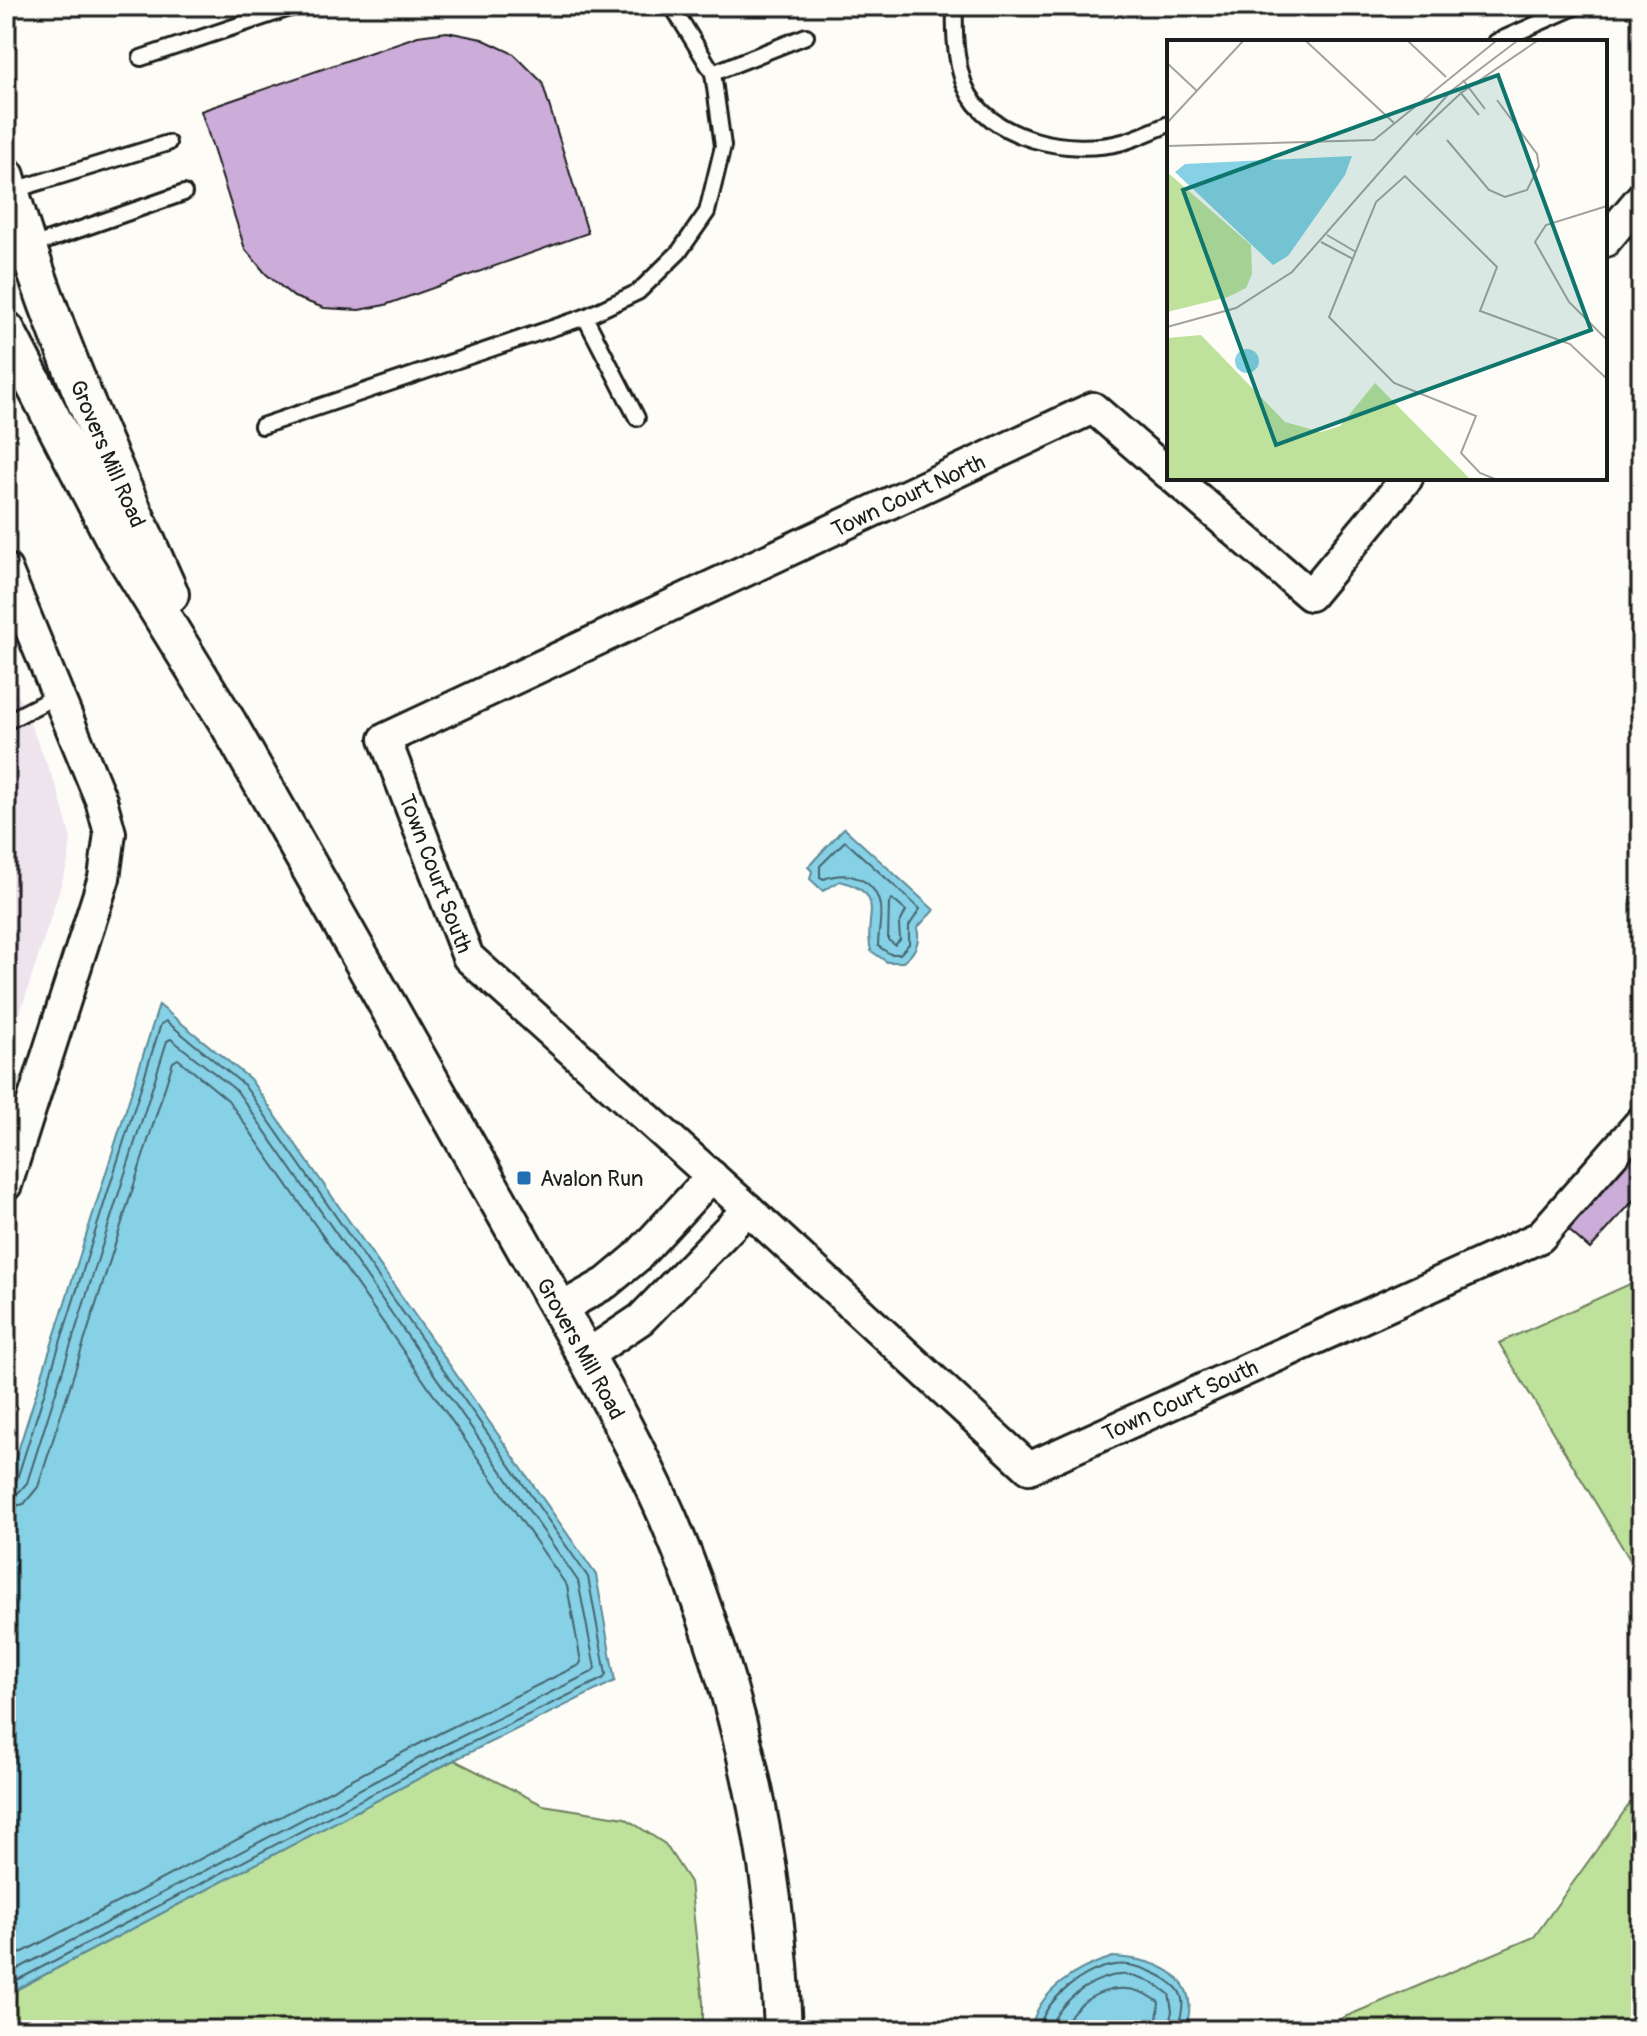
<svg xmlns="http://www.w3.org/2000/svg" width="1647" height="2036" font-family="Pangolin,sans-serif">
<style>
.built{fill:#eee4ee}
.green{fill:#bee29c;stroke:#6d7f5c;stroke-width:2}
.water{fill:#86d1e6;stroke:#5c8995;stroke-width:2}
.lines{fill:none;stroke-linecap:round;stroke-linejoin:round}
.shore{stroke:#46646d;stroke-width:2}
.building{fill:#ccadd9;stroke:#1c1c1c;stroke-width:2}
.service-casing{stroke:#1c1c1c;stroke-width:20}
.minor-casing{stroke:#1c1c1c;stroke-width:36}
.tertiary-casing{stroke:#1c1c1c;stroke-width:42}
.service{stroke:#fdfcf7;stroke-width:14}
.minor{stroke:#fdfcf7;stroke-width:30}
.tertiary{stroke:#fdfcf7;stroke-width:36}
.poi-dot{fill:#1f6fb2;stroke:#fdfcf7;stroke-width:3}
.labels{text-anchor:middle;stroke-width:6;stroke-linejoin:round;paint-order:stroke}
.street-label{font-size:22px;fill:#1c1c1c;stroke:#fdfcf7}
.poi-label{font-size:22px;fill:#1c1c1c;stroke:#fdfcf7;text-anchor:start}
.inset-road{fill:none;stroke:#a3a29f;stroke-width:2}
.view{fill:#0f766e;fill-opacity:0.15;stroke:#0f766e;stroke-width:4}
.inset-edge{fill:none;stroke:#1c1c1c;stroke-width:4}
</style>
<rect width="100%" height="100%" fill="#fdfcf7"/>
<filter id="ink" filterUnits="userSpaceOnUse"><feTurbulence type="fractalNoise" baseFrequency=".0125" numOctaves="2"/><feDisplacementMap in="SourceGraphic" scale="16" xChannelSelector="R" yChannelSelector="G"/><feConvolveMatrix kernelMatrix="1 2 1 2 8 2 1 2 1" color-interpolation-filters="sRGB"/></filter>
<g filter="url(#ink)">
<polygon class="built" points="6,666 58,791 71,839 68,863 6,1058"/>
<g class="green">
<polygon points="1641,1279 1641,1578 1499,1343"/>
<polygon points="454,1760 543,1805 625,1818 665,1844 690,1882 703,2002 703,2030 6,2030 6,1995"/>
<polygon points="1641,1788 1641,2030 1314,2030 1534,1937"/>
</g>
<g class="water">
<path d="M844 828 934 910 917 928C921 942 914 954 903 962H887L871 951C862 917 890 895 840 881L823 891 810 879 812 871 808 867Z"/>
<polygon points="159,1005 250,1079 596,1575 615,1681 454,1760 6,1995 6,1489"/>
<path d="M1113 1957C1158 1959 1204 1977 1185 2030H1031C1037 1990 1079 1967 1113 1957Z"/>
</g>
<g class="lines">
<g class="shore">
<path d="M845 841 920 909 909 926V944L900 954H890L878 946C878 933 882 919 880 906 875 878 847 870 824 879L820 877V866Z"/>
<polygon points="892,899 906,911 899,925 900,940 895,945 888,940 889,903"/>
<polyline points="6,1486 13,1485 17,1479 161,1024 166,1021 244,1085 588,1577 606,1674 604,1678 450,1753 6,1986"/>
<polyline points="6,1496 18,1493 27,1483 167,1041 171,1039 237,1091 578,1581 595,1668 592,1672 446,1744 6,1975"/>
<polyline points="6,1508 24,1504 38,1487 173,1062 178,1059 228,1100 567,1586 581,1662 579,1665 440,1733 6,1961"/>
<path d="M1039 2030C1044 1999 1085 1969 1115 1965 1132 1963 1147 1969 1162 1977 1171 1983 1180 1988 1182 1999 1184 2010 1179 2020 1178 2030"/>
<path d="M1049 2030C1060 1998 1101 1969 1135 1976 1147 1979 1160 1987 1169 1994L1172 2011 1168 2030"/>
<path d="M1061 2030C1081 1992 1123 1975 1159 2002L1156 2030"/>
</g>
</g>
<g class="building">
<polygon points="447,32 482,39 514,54 542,82 588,233 385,305 359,310 324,308 294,297 266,274 245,249 201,111 418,36"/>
<polygon points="1641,1140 1641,1192 1590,1249 1564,1226"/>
</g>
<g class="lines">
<defs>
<g id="service">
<path d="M955 6C954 32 955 61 965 86 987 140 1071 156 1123 142 1138 138 1154 130 1169 124"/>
<polyline points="1496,42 1577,6"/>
<polyline points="141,58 296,6"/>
<polyline points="713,73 806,36"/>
<polyline points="11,191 168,143"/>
<polyline points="6,255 184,193"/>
<polyline points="585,317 637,418"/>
<polyline points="262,426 585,317 638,292 679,252 707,212 723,146 713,73 672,6"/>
<polyline points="6,722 58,695"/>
</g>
<g id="minor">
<polyline points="1605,241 1641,198"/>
<path id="s1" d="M1169 474 1093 408 385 739 468 957 748 1209 1029 1468 1540 1237 1641 1122"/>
<polyline points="1174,478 1310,595 1407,478"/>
<polyline points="6,569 101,800 110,833 104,878 6,1185"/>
<polyline points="558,1310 606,1283 636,1258 712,1176"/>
<polyline points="586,1356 641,1319 748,1209"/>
</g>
<g id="tertiary">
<path id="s2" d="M6 176C46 321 109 457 170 594"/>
<path id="s3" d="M6 330 116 542 228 723 586 1356C615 1409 644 1463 668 1518 737 1681 776 1854 783 2030"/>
</g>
</defs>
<use href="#service" class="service-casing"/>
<use href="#minor" class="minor-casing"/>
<use href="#tertiary" class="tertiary-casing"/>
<use href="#service" class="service"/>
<use href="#minor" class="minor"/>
<use href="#tertiary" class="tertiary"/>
</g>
</g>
<rect class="poi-dot" x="516" y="1170" width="16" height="16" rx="4"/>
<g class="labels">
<g class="street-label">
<text dy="8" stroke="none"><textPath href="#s2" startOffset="296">Grovers Mill Road</textPath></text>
<text transform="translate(908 495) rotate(-25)" y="8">Town Court North</text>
<text dy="8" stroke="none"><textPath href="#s1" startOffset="1026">Town Court South</textPath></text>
<text dy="8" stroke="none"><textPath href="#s3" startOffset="1170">Grovers Mill Road</textPath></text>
<text dy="8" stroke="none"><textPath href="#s1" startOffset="2040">Town Court South</textPath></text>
</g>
<g class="poi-label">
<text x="540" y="1186">Avalon Run</text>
</g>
</g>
<g transform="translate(1167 40)">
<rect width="440" height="440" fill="#fdfcf7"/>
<path d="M0 132 84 205 85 234 79 248 61 257 0 272ZM34 295 118 382 154 392 173 386 208 343 303 439H0V298Z" fill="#bee29c"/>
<path d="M185 116 178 135 121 216 106 225 8 132 18 124ZM68 321a12 12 0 1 1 24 0a12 12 0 1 1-24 0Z" fill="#86d1e6"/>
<path class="inset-road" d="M139 1 227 83M241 1 279 37M0 23 30 51M296 40 318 69M293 52 312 75M0 83 76 1M249 95 294 53 370 1M280 100 322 150 338 157 360 150 372 126 370 114 330 60M0 106 207 100 329 1M440 166 379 185 368 202 402 262 440 300M160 195 189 212M154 202 186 219M0 287 69 268 125 232 284 51 350 1M328 439 313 433 294 413 309 376 227 343 162 277 209 162 238 136 330 227 313 271 403 304 440 339"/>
<path class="view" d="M331 35 424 290 109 405 16 150Z"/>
<rect width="440" height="440" class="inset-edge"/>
</g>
<rect width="1647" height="2036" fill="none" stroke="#fdfcf7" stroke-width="32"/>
<rect x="16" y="16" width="1615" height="2004" fill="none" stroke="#1c1c1c" stroke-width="3" filter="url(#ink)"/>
</svg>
